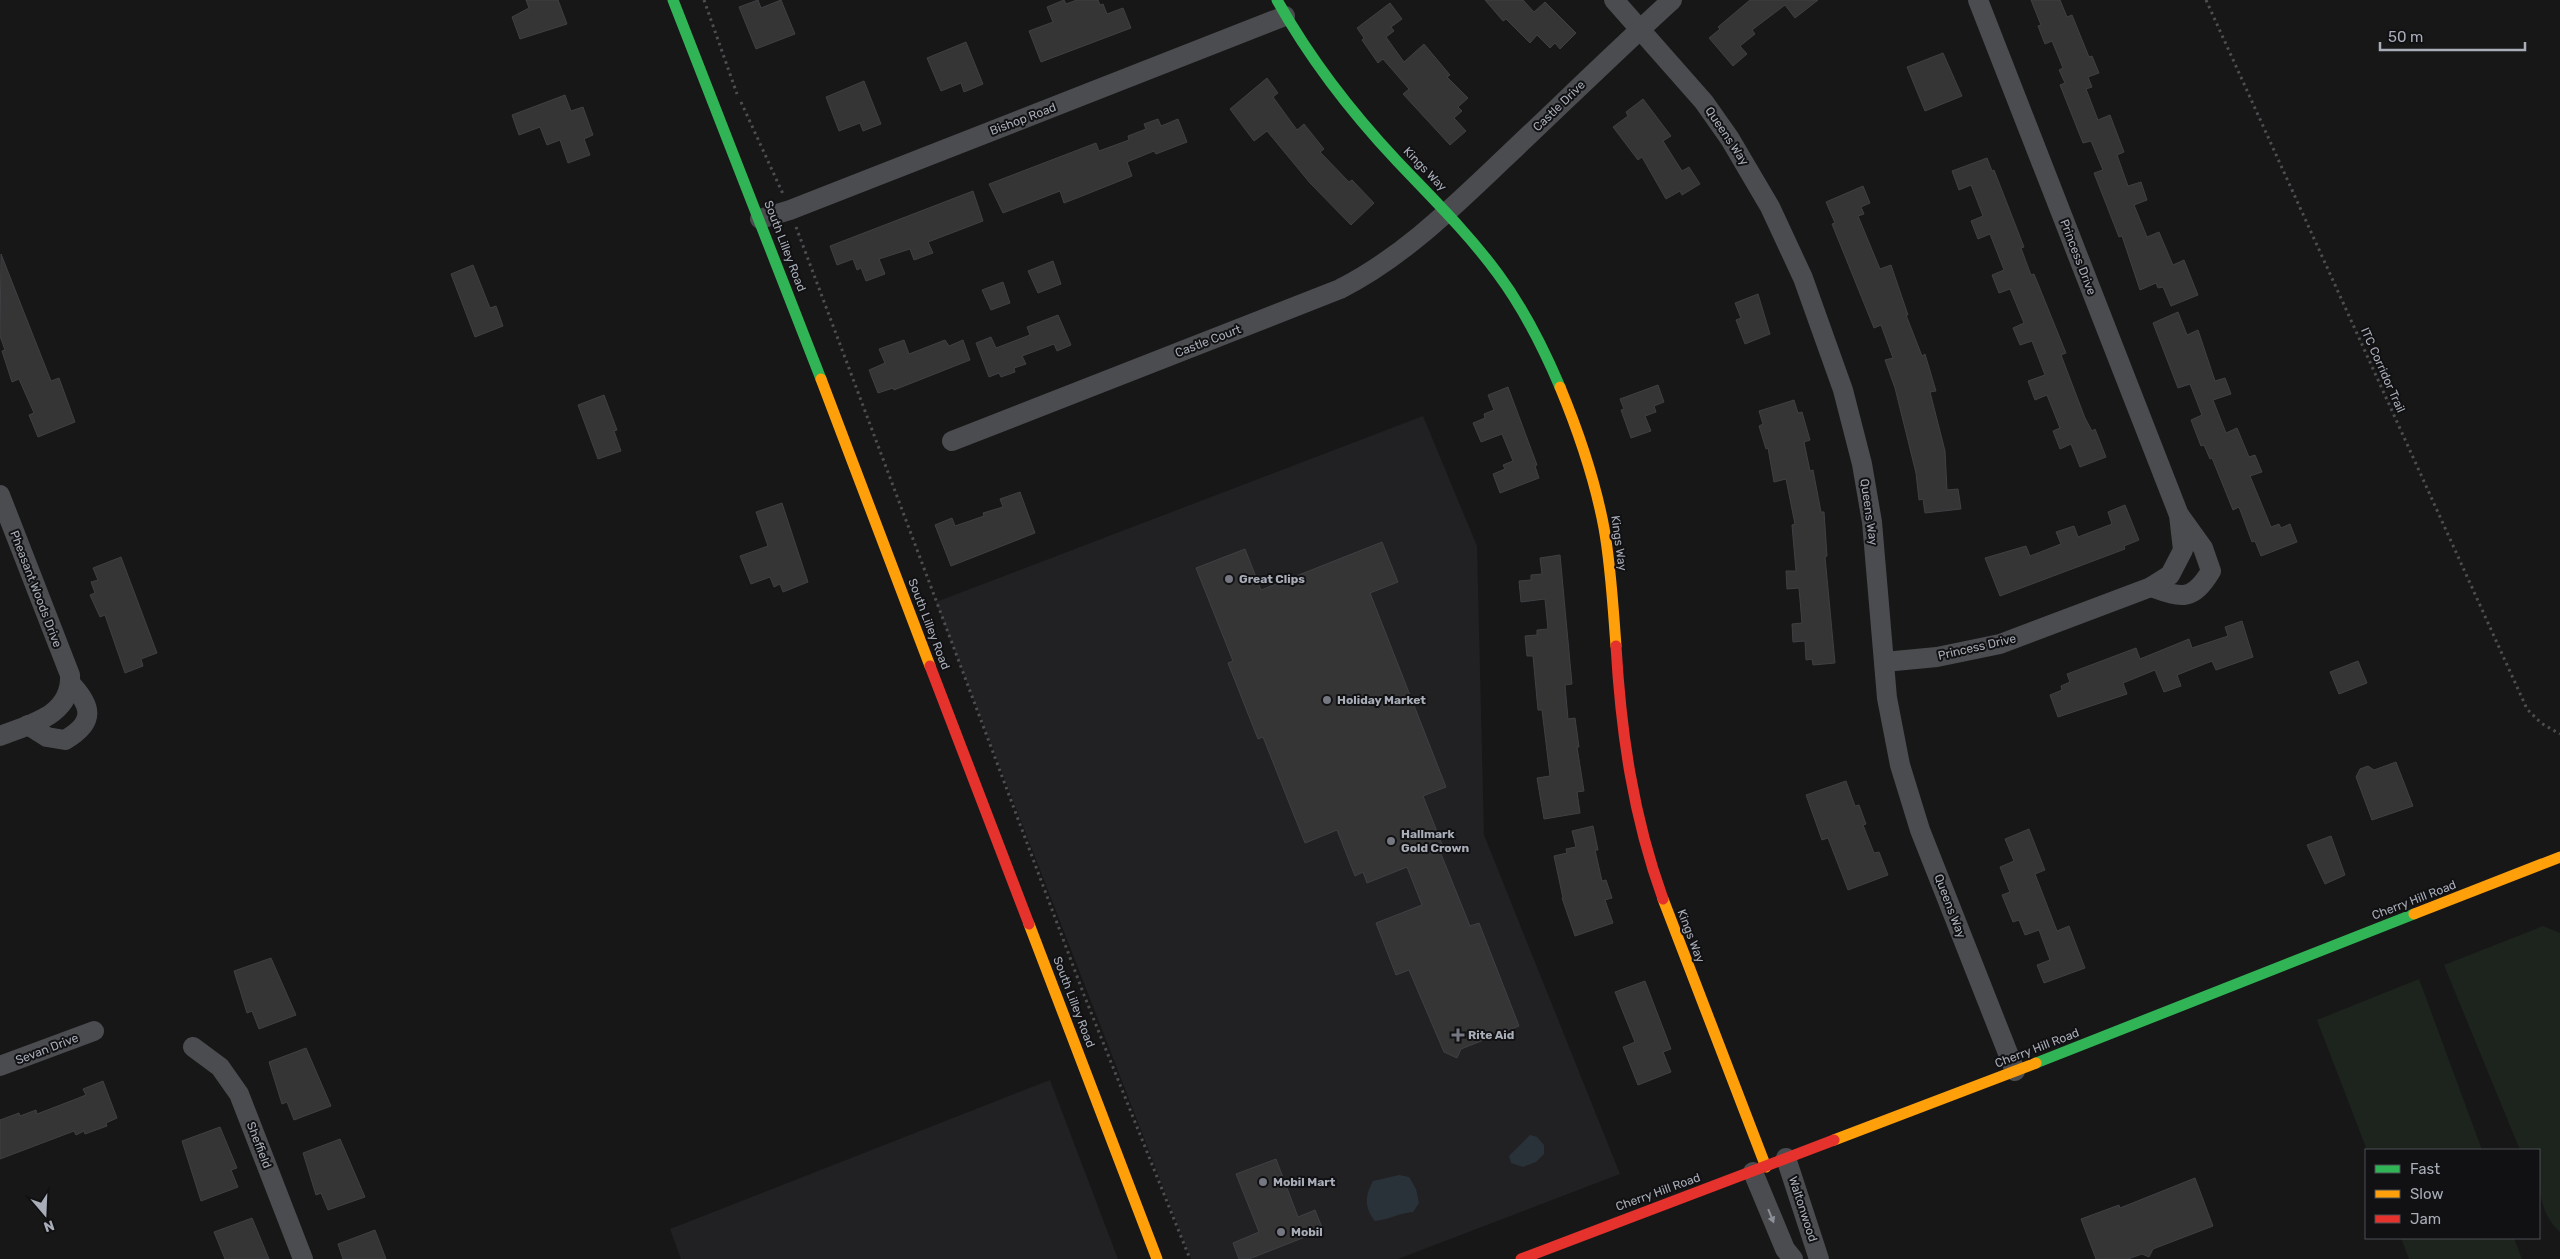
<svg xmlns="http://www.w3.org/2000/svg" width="2560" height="1259" font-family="Rubik,sans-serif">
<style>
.built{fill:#212123}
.green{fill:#1d241e}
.water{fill:#2a3239}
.building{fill:#353536;stroke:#3f4043}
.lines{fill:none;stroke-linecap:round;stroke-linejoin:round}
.path{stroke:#4d4e52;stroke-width:3;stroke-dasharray:2.5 4;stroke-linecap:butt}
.street{stroke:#4b4c50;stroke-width:20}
.fast{stroke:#30b455;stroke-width:11}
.slow{stroke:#ff9f0a;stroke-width:11}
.jam{stroke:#e5322d;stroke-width:11}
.oneway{fill:#8c9099}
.poi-dot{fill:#757880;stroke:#111113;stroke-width:2}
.labels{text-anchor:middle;stroke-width:4;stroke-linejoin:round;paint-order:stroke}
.street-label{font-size:12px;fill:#a8adb8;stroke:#111113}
.poi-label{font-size:12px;font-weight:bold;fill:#a8adb8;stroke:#111113;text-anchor:start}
</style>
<rect width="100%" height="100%" fill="#171717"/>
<g class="built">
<polygon points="1423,416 1477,546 1484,835 1620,1174 1398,1259 1191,1259 936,602"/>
<polygon points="1050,1080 1118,1259 681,1259 670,1229"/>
</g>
<g class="green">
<path d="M2543 926 2560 933V1232C2536 1210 2539 1180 2539 1150H2520L2444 965Z"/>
<polygon points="2419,979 2482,1150 2367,1150 2317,1020"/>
<polygon points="2401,1238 2514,1238 2522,1259 2409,1259"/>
</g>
<g class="water">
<polygon points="1530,1135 1537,1137 1544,1145 1544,1154 1536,1162 1523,1167 1511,1163 1509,1156"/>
<path d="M1399 1175 1409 1177 1416 1189 1419 1203 1413 1212C1399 1213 1388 1220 1375 1221 1364 1207 1365 1196 1373 1181Z"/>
</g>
<g class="building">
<polygon points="526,0 558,0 567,24 520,39 512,17 529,8"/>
<polygon points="758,0 761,8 781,0 795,34 756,49 739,7"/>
<polygon points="1064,0 1066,4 1077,0 1098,0 1100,5 1103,4 1107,14 1123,8 1131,28 1041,62 1029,31 1053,22 1047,7"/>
<polygon points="1485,0 1523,0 1534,12 1545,2 1576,33 1560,49 1555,43 1550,48 1537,35 1530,43 1506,19 1503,21"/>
<polygon points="1750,0 1818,0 1795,18 1785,5 1752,30 1755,34 1740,46 1747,54 1733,66 1709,38 1720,29 1718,27"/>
<polygon points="2031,0 2060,0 2067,17 2072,15 2089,57 2092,56 2099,73 2088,77 2092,87 2086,89 2098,120 2110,115 2124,152 2117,155 2128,186 2141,182 2147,200 2134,205 2147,237 2159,232 2173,265 2184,260 2198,295 2171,306 2163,287 2158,288 2156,283 2140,290 2122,236 2119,237 2094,173 2103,170 2091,141 2083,143 2060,85 2065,83 2059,70 2063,68 2052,41 2045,44 2038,26 2041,25"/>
<polygon points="1390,3 1402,19 1391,27 1394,31 1386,37 1404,62 1424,44 1450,75 1447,77 1468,98 1458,107 1462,111 1454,118 1466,131 1450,145 1403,94 1409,89 1383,59 1378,63 1362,40 1364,38 1357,28"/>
<polygon points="966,42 983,84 964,92 961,83 941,91 927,58"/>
<polygon points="1943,53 1962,96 1925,111 1907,67"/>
<polygon points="1267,78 1278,93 1273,97 1297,130 1304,124 1324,149 1320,152 1349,182 1352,180 1374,203 1351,225 1310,183 1267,131 1254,141 1230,109"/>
<polygon points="864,81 881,124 863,131 860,123 839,131 826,97"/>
<polygon points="565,95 571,111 583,107 593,135 584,139 590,155 568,163 560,140 547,145 540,127 519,135 512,115"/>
<polygon points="1643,99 1671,136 1663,141 1682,171 1689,167 1700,184 1682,195 1680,191 1666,199 1642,157 1638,160 1613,127 1628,116 1626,112"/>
<polygon points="1158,119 1161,126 1178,119 1187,142 1156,154 1154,151 1127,162 1132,176 1082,196 1064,203 1060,191 1003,213 989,184 1096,143 1099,151 1129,140 1128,136 1146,129 1144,124"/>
<polygon points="1987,158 1992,171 1994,170 2024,247 2021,248 2031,275 2034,274 2066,353 2061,355 2085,418 2092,431 2095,429 2106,457 2080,467 2071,444 2060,449 2053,431 2060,428 2047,395 2035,400 2028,381 2045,375 2032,341 2020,345 2013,328 2024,323 2010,289 1999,293 1992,275 2004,270 1990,234 1978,239 1971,221 1983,216 1971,185 1959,190 1952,171"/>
<polygon points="1863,186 1870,203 1861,207 1864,214 1858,216 1880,269 1891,265 1908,315 1906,315 1922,356 1925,354 1936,391 1930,392 1945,451 1947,490 1958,489 1961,509 1925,513 1923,499 1919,500 1916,473 1895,388 1885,360 1893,358 1881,325 1874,328 1832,224 1835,223 1826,202"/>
<polygon points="973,191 983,221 928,242 933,253 914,260 910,249 879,259 885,274 866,281 861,268 857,270 853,259 837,265 830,246"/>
<polygon points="1,254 51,381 59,378 75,422 38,437 29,415 34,413 19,379 12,382 2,351 5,350 0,336"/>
<polygon points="1053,261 1061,284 1038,293 1028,271"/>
<polygon points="473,265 490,308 496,306 503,326 475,337 451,274"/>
<polygon points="1003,282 1010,303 991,310 982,290"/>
<polygon points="1758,294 1770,334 1745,344 1736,320 1741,318 1735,303"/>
<polygon points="2178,312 2187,335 2198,330 2215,381 2225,378 2231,394 2213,400 2226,433 2237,428 2249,457 2255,455 2262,472 2250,476 2271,527 2279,524 2281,528 2290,524 2297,542 2261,556 2255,541 2252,542 2239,507 2233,510 2212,458 2210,459 2204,445 2201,446 2191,420 2202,415 2190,384 2178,388 2153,323"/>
<polygon points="1058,315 1071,345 1057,351 1054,344 1022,356 1026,364 1014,368 1015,372 1001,377 999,373 989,377 976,343 991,337 996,348 1030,335 1027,327"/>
<polygon points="904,340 909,354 945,340 949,346 963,340 970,360 894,390 893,388 878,393 869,370 885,363 879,349"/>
<polygon points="1658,385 1664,402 1654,406 1656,412 1645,416 1651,431 1631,438 1621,410 1624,409 1620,399"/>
<polygon points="1508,387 1537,465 1535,466 1539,478 1500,493 1493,474 1505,469 1503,465 1513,461 1502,434 1481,442 1473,423 1485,418 1484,414 1494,410 1488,395"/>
<polygon points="604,395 617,430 614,431 621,451 598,459 578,405"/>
<polygon points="1794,400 1798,413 1802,412 1810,440 1804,442 1810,471 1813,470 1821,512 1824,512 1827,556 1825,557 1835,663 1813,665 1812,659 1806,660 1805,641 1793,642 1792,624 1802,623 1799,588 1787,589 1786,571 1796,571 1792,525 1795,524 1786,479 1774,482 1768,448 1766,449 1759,426 1763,424 1759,411"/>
<polygon points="1020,492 1035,533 951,566 935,525 952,518 955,526 984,516 983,513 1003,507 1000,499"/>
<polygon points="782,503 808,582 783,592 780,584 774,587 770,577 751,584 740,556 768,546 756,512"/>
<polygon points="2125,505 2139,540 2124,546 2125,549 2000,596 1985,558 2026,546 2030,556 2061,544 2056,532 2074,526 2078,537 2112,524 2108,512"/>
<polygon points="1382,542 1398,582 1370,593 1446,787 1423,796 1445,852 1441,854 1470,926 1479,923 1519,1026 1461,1049 1457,1058 1444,1052 1409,970 1396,975 1376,923 1422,905 1407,867 1367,883 1363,872 1355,876 1337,830 1305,843 1263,737 1258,739 1228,663 1233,661 1196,568 1245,549 1261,590"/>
<polygon points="1560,555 1572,684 1565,685 1568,719 1575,718 1579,747 1577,747 1584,791 1577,792 1580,813 1544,819 1537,778 1550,776 1542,710 1538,710 1533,656 1527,656 1525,636 1537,635 1537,630 1548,629 1545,599 1521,602 1519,581 1531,580 1531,575 1542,574 1540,558"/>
<polygon points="121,557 157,653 141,659 143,666 125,673 105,615 100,617 90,595 95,593 91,582 98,580 93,568"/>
<polygon points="2242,621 2253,657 2216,670 2212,661 2177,675 2181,686 2164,692 2155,670 2123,683 2127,694 2058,717 2050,695 2062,690 2061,686 2070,682 2067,674 2136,648 2140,659 2189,639 2192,648 2228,636 2225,627"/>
<polygon points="2358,661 2367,683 2339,694 2330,672"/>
<polygon points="2396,762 2413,806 2372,820 2356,777 2360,769 2368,766 2374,770"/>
<polygon points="1846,781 1855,806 1859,805 1866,824 1863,825 1874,853 1879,852 1888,875 1848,890 1828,838 1822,840 1806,795"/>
<polygon points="1593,826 1598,850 1595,850 1602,881 1606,880 1612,898 1605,900 1613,923 1575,936 1562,898 1563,898 1554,856 1567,853 1566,849 1576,847 1572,831"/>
<polygon points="2029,829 2045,870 2035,874 2057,931 2069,926 2085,968 2044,983 2037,965 2050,960 2039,930 2025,935 2019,920 2013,922 2002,895 2010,892 2000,867 2014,861 2005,839"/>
<polygon points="2331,836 2345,875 2325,884 2307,845"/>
<polygon points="271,958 296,1015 259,1029 252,1011 247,1013 234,971"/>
<polygon points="1645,981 1671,1049 1663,1052 1671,1072 1638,1085 1623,1047 1635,1042 1615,992"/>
<polygon points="306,1048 331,1106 294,1120 287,1102 282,1104 269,1062"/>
<polygon points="103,1081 117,1118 106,1123 107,1126 85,1134 84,1131 76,1135 74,1131 0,1159 0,1120 19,1113 20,1116 36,1110 37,1114 76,1099 86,1095 83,1089"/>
<polygon points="220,1127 237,1168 231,1170 238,1187 201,1201 182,1141"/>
<polygon points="340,1139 365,1197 328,1210 321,1193 316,1195 303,1153"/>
<polygon points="1276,1159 1298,1217 1315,1210 1323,1230 1249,1259 1239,1259 1233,1243 1259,1232 1236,1174"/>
<polygon points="2195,1178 2213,1226 2153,1249 2149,1257 2142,1254 2128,1259 2096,1259 2081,1219 2119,1205 2120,1208"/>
<polygon points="252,1218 269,1259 225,1259 214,1232"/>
<polygon points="375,1230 386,1259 343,1259 338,1244"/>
</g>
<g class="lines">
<g class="path">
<polyline points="704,0 737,94"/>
<polyline points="2206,0 2527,709 2541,723 2560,734"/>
<polyline points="741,102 783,194"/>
<polyline points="796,227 1084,995 1190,1259"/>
</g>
<g class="street">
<polyline points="1614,0 1704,102 1730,139 1770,207 1803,278 1843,390 1862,464 1872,522 1887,698 1900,765 1920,830 2015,1071"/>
<polyline points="760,219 790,210 1285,16"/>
<path d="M952 441 1340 289C1405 256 1456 204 1509 154 1563 103 1616 51 1672 0"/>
<path d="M0 495 70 675C72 716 30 724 0 736"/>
<path d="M2151 587C2182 598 2192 602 2211 571L2203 548 2180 516"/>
<polyline points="1884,662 1937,657 2000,644 2151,587 2170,575 2183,550 2179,515 1978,0"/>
<path d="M28 725 47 737 65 740C96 722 92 706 70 683"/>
<polyline points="193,1047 220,1067 239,1094 303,1259"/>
<polyline points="0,1066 94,1031"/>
<polyline points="1786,1158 1819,1259"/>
<polyline points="1753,1172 1785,1249 1793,1259"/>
</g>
<g class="fast">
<polyline points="673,0 821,379"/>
<path d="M1277 0C1310 59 1351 112 1397 161 1432 198 1468 233 1498 274 1524 309 1543 347 1560 387"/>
<polyline points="2036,1063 2414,914"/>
</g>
<g class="slow">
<polyline points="821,379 930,666"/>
<path d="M1560 387C1579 433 1595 480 1604 528 1611 567 1613 607 1616 646"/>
<polyline points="1663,899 1766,1167"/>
<polyline points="2414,914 2560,857"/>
<polyline points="1029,924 1157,1259"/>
<polyline points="1834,1140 2036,1063"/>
</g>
<g class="jam">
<path d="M1616 646C1621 733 1633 816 1663 899"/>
<polyline points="930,666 1029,924"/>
<polyline points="1521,1259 1834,1140"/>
</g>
</g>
<defs><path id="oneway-solid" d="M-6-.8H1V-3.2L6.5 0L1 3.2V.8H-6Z" transform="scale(1.25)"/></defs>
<use class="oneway" href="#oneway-solid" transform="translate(1771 1216) rotate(68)"/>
<g class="poi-dot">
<circle cx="1229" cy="579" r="5"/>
<circle cx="1327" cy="700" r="5"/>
<circle cx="1391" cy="841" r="5"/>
<path d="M1455.5 1027.5h5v5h5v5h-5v5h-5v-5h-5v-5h5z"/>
<circle cx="1263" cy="1182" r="5"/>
<circle cx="1281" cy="1232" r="5"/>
</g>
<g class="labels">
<g class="street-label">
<text transform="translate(1559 106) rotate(-44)" y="4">Castle Drive</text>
<text transform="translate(1023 119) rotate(-21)" y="4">Bishop Road</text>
<text transform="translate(1727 136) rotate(56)" y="4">Queens Way</text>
<text transform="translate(1425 169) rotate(46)" y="4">Kings Way</text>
<text transform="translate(785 246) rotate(69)" y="4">South Lilley Road</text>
<text transform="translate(2078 257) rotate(69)" y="4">Princess Drive</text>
<text transform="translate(1208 341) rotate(-21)" y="4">Castle Court</text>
<text transform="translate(2383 370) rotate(66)" y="4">ITC Corridor Trail</text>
<text transform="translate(1869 512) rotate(82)" y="4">Queens Way</text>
<text transform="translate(1619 543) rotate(82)" y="4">Kings Way</text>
<text transform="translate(36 589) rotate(69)" y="4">Pheasant Woods Drive</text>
<text transform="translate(929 624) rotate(69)" y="4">South Lilley Road</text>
<text transform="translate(1977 647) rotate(-13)" y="4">Princess Drive</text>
<text transform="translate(2414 900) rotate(-21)" y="4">Cherry Hill Road</text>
<text transform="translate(1950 906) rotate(69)" y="4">Queens Way</text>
<text transform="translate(1691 936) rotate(69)" y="4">Kings Way</text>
<text transform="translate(1074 1002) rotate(69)" y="4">South Lilley Road</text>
<text transform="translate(2037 1048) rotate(-21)" y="4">Cherry Hill Road</text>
<text transform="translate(47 1049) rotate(-21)" y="4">Sevan Drive</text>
<text transform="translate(259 1145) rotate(69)" y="4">Sheffield</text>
<text transform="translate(1658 1192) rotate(-20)" y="4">Cherry Hill Road</text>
<text transform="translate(1803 1209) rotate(72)" y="4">Waltonwood</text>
</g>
<g class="poi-label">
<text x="1239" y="583">Great Clips</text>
<text x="1337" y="704">Holiday Market</text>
<text x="1401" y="838">Hallmark<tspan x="1401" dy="14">Gold Crown</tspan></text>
<text x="1468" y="1039">Rite Aid</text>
<text x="1273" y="1186">Mobil Mart</text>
<text x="1291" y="1236">Mobil</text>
</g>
</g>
<rect x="2365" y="1149" width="175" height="90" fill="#111113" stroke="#4d4f55"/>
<rect x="2375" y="1165" width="25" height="8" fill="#30b455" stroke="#4d4f55"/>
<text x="2410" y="1174" font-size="15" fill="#a8adb8">Fast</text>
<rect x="2375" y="1190" width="25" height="8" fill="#ff9f0a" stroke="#4d4f55"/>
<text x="2410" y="1199" font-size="15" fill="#a8adb8">Slow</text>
<rect x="2375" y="1215" width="25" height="8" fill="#e5322d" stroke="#4d4f55"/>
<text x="2410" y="1224" font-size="15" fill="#a8adb8">Jam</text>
<g transform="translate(45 1214) rotate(161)" stroke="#111113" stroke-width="4" paint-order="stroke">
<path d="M0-4L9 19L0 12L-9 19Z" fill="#a8adb8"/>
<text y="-8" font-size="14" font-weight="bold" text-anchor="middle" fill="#a8adb8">N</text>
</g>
<path d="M2380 42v8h145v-8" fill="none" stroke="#a8adb8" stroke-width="2.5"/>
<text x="2388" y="42" font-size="15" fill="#a8adb8" stroke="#111113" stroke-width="4" paint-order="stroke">50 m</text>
</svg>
